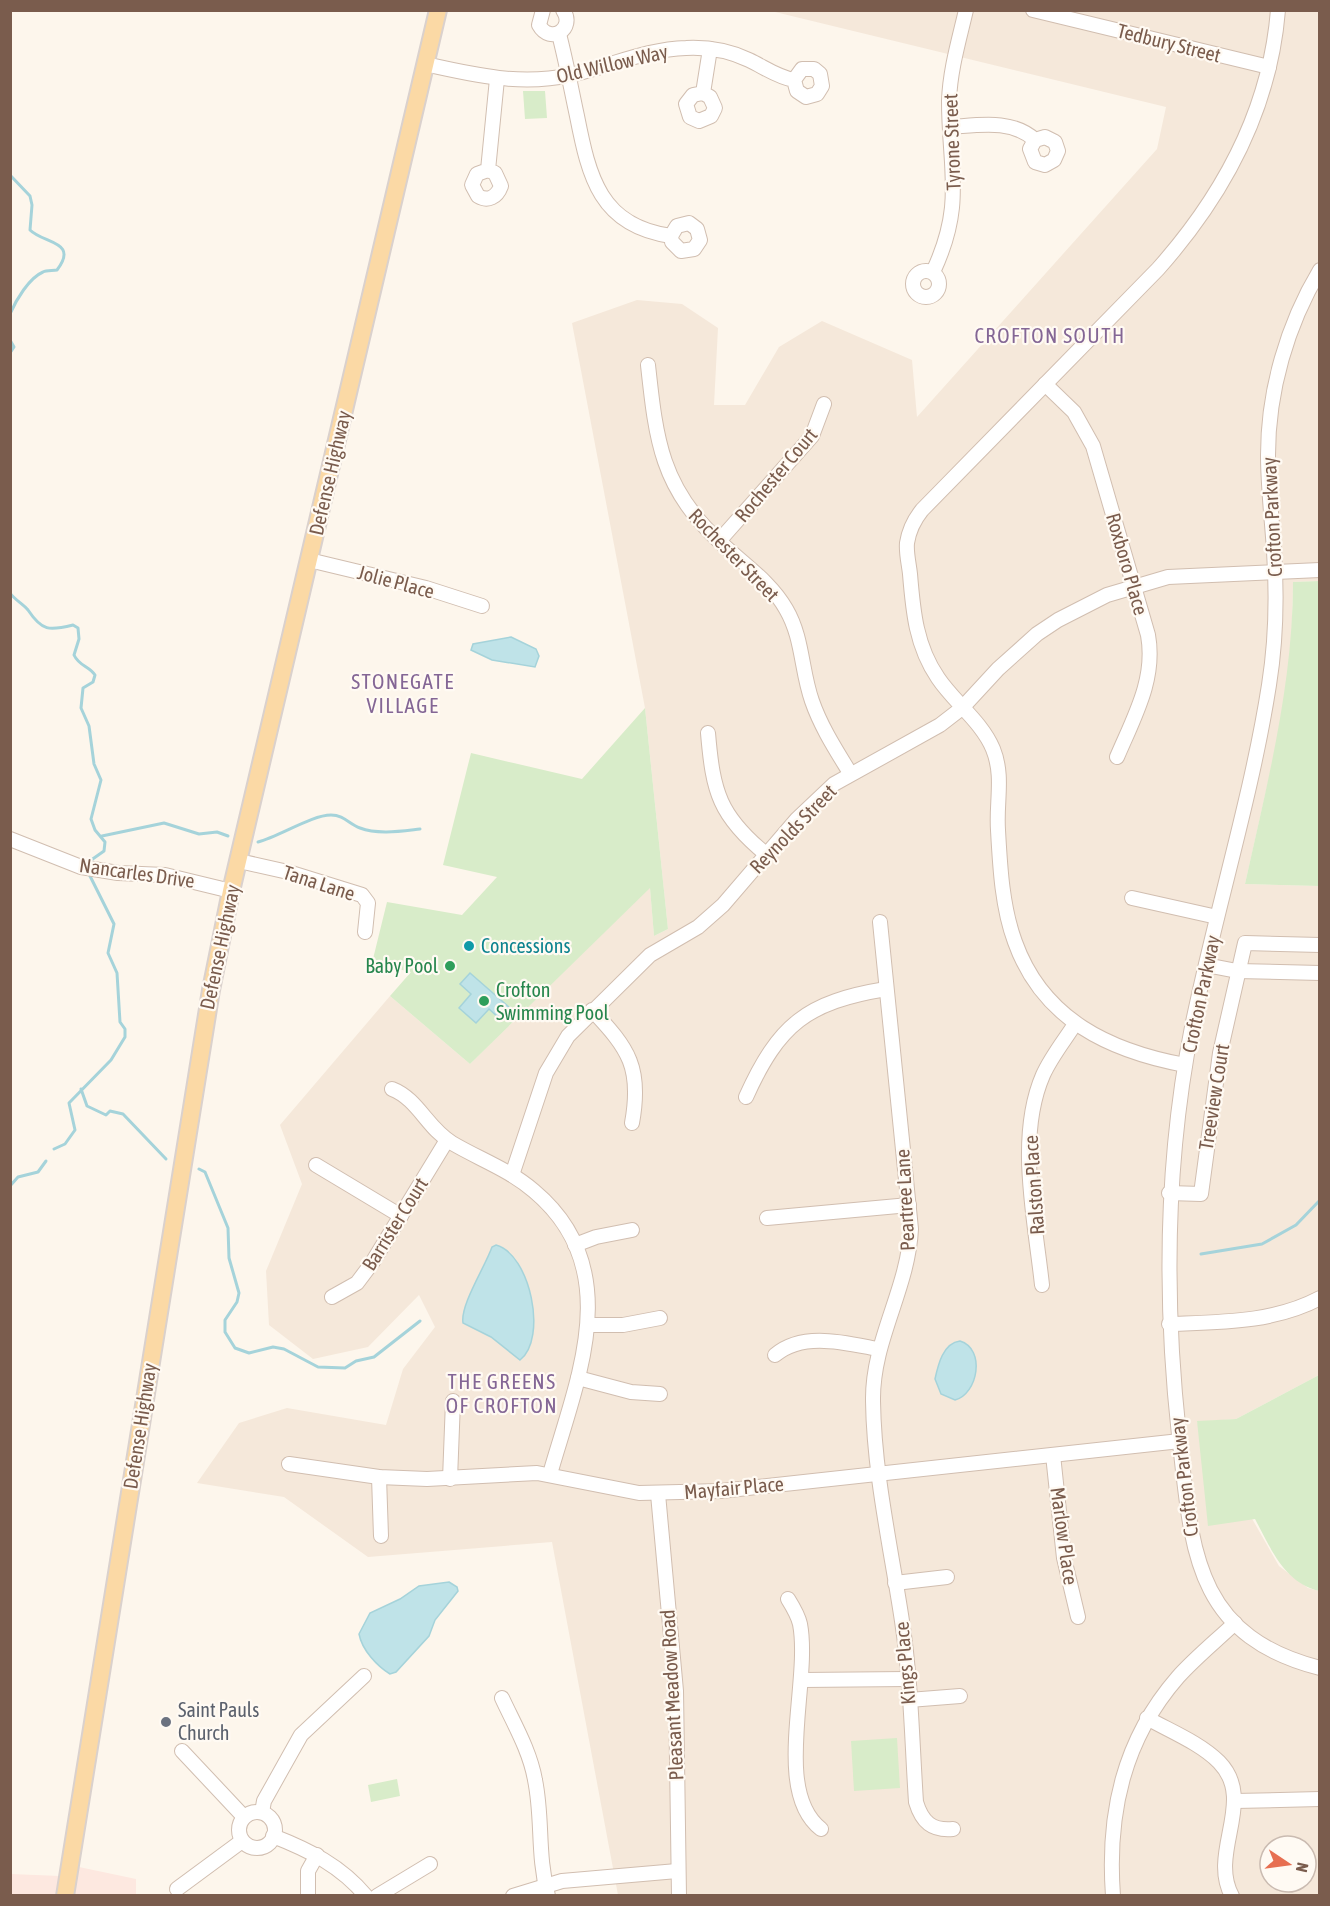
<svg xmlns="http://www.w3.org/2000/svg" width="1330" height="1906" font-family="'Asap Condensed',sans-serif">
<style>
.residential{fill:#f5e8da;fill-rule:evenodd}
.commercial{fill:#fde8e0}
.green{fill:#d8ecc9}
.water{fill:#bfe3e8;stroke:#a5d3da;stroke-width:1.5}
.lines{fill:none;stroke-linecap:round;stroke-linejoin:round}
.stream{stroke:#a5d3da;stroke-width:3}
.minor-casing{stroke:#d1beb0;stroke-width:16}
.major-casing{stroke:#dad1cd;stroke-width:20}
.minor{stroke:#fff;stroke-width:14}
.major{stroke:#fbd9a5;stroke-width:16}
.culture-dot{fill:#0f9aa8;stroke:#fffaf3;stroke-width:2}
.leisure-dot{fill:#2e9e5b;stroke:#fffaf3;stroke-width:2}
.worship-dot{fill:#6b7280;stroke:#fffaf3;stroke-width:2}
.labels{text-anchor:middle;stroke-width:4.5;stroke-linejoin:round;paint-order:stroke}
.street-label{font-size:20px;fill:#7a5c4d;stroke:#fffaf3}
.culture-label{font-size:20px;fill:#0d838f;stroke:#fffaf3;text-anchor:start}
.leisure-label{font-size:20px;fill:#27864d;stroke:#fffaf3;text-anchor:end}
.worship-label{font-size:20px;fill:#5b616d;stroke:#fffaf3;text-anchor:start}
.neighbourhood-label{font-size:21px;letter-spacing:1.5px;fill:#846695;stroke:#fffaf3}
</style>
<rect width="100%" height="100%" fill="#fdf6ec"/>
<path class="residential" d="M771 11H1319V581L1293 582 1292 643 1281 725 1245 884 1319 886V1375L1236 1419 1197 1422 1279 1566 1308 1588 1319 1591V1895H618L552 1542 368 1557 284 1497 197 1483 239 1423 287 1408 386 1425 403 1369 435 1327 419 1295 368 1347 313 1359 269 1325 266 1271 302 1184 280 1125 390 996 470 1064 650 887 654 936 668 929 645 708 572 323 637 300 682 304 718 328 714 405H745L779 347 822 321 912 360 917 417 1157 149 1166 107ZM1270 1846H1306V1882H1270Z"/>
<polygon class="commercial" points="79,1867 136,1879 136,1895 11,1896 11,1874 60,1876"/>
<g class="green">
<polygon points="523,91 545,91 547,118 525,119"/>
<path d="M1319 581V886L1245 884C1267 784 1293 685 1293 582Z"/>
<polygon points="645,708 668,929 654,936 650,888 470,1064 390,996 411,972 372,963 387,902 462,915 497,877 443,865 471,753 582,779"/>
<path d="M1319 1375V1591C1284 1582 1271 1549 1255 1519L1208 1526 1197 1421 1236 1419Z"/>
<polygon points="897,1738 900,1788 854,1791 851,1741"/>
<polygon points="397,1779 400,1796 371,1802 368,1785"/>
</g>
<g class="water">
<polygon points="511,637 536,649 539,656 535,667 492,660 471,650 473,644"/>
<polygon points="470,973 510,1008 500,1019 489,1009 476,1023 459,1008 471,994 460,984"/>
<path d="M496 1245C530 1254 548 1338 520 1360L491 1337 463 1323C460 1305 485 1267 492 1247Z"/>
<path d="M960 1341C986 1349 978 1394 955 1400L941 1394 935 1379C938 1365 943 1343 960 1341Z"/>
<path d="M449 1582 457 1587 458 1591 435 1620 429 1636 396 1672 390 1674C377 1666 362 1650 359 1634L370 1613 400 1599 419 1586Z"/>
</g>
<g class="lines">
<g class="stream">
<polyline points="10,109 10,122"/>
<path d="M10 175 30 196 32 205 30 230C44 244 79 241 57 270 53 271 47 270 43 272 29 278 16 300 10 314"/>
<polyline points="10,340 14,347 10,353"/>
<path d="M10 593C15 600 23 604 28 610 42 631 49 631 73 625L78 628 79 639 74 655C79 666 89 666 95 675L93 682 83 688 81 708 89 726 94 764 101 780 91 819 95 830 105 842 104 851 87 863"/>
<polyline points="102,836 164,823 199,834 217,832 228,836"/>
<path d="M258 842C280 836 312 815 331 815 344 815 349 824 360 828 378 835 402 831 420 829"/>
<polyline points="81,1089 87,1106 106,1115 110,1111 123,1114 166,1159"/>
<polyline points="54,1149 65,1144 75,1130 69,1103 111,1060 125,1037 125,1029 120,1022 117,973 108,953 114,924 88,872"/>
<polyline points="199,1169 205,1172 228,1228 229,1258 239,1293 237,1302 225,1320 225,1332 235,1348 249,1353 273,1347 284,1349 318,1367 345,1368 356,1361 374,1357 420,1321"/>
<polyline points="10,1186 18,1177 38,1172 46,1161"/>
<polyline points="1201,1254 1262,1244 1296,1225 1320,1200"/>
</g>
<defs>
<g id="minor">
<path d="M543 10 539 25C550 45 576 29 563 10"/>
<polyline points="1033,10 1269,67"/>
<path d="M559 34C566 61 571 88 577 116 589 177 600 226 671 236L672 242 681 251 694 249 700 240 697 229 689 223 677 226 671 236"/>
<path d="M425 64C474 75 521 86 570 75 609 67 646 49 686 48 707 47 730 51 749 60 764 67 777 77 794 80L797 91 806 97 817 94 822 86 820 74 814 69H802L794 80"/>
<polyline points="703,93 710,97 715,108 711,116 699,121 690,117 686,104 693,95 703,93 710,49"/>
<path d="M951 127C980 125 1012 119 1035 140L1030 149 1035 162 1045 165 1054 160 1058 151 1055 142 1045 137 1035 140"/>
<path d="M488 170 495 173 501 186C497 197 488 202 478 196L472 185 477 174 488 170 497 79"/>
<path d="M1320 270C1287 325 1268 391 1268 455 1268 487 1272 519 1274 551 1277 596 1276 641 1269 685 1251 800 1215 913 1192 1027 1165 1163 1164 1298 1179 1435 1192 1545 1191 1635 1320 1668"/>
<circle cx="926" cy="284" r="13"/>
<path d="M933 272C965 204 949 170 949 101 950 70 959 40 966 10"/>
<path d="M648 365C656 439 661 488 719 541 742 563 770 581 786 609 803 638 801 670 812 701 821 727 836 750 850 773"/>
<path d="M1045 384 1074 412 1093 446 1148 635C1156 679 1134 717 1117 757"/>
<polyline points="719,541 812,436 824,404"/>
<polyline points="309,560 426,588 482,606"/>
<path d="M708 733C713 792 719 816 767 855"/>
<polyline points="10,839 81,867 118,873 165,875 231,891"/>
<polyline points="239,861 288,872 362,895 368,903 365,932"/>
<polyline points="1132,898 1217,917"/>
<path d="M880 922 911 1229C908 1290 872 1340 873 1401 874 1474 891 1548 902 1621 911 1680 912 1742 916 1802 922 1822 932 1831 953 1829"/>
<polyline points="1206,965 1237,971 1320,973"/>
<path d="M592 1010C629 1049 642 1068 632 1123"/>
<path d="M1185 1065C1110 1051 1043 1020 1015 942 1002 907 1000 866 998 830 996 802 1004 776 993 749 982 722 954 702 938 678 916 646 913 611 910 574 909 564 906 553 907 543 909 530 914 520 922 510L1158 269C1223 196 1270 109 1278 10"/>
<path d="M392 1089C418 1099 427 1128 452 1143 479 1159 510 1170 534 1191 627 1269 577 1379 550 1474"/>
<path d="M746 1097C779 1024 807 1002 886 989"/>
<polyline points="316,1165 401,1216"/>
<polyline points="512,1175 546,1073 568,1036 650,955 698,927 723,905 797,819 834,784 940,725 962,708 998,669 1037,634 1058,620 1107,595 1168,577 1320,570"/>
<polyline points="1169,1193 1201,1194 1220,1053 1245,943 1320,945"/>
<polyline points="767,1218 909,1205"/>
<polyline points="575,1245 596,1237 632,1230"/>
<path d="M1042 1285C1035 1219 1016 1137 1043 1075 1051 1057 1064 1041 1075 1024"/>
<polyline points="332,1297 357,1283 372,1263 447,1140"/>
<path d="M1169 1324C1220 1322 1273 1323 1320 1298"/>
<polyline points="589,1325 623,1325 660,1318"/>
<path d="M775 1355C803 1331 846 1343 878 1349"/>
<polyline points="578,1378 631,1392 660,1394"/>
<polyline points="1053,1455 1064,1558 1078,1617"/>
<polyline points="289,1464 379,1477 427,1479 537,1473 639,1493 721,1491 1180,1441"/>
<polyline points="379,1477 381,1536"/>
<polyline points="450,1479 453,1401"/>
<polyline points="658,1494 676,1691 679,1896"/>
<polyline points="895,1583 947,1577"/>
<path d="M788 1599C793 1607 798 1615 800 1624 811 1682 772 1791 821 1829"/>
<polyline points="803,1680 907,1679"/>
<path d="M502 1698C514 1724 530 1751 535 1780 543 1819 537 1854 548 1896"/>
<polyline points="909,1700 960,1696"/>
<path d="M1147 1718C1170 1731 1200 1743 1219 1762 1257 1801 1208 1852 1232 1896"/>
<polyline points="182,1751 244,1817"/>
<polyline points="1235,1801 1320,1799"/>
<polyline points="262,1812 264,1801 301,1735 364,1676"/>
<circle cx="257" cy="1830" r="18"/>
<path d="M273 1836C309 1850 341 1866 366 1896"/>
<polyline points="177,1889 242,1841"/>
<polyline points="308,1896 308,1871 317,1855"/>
<polyline points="377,1896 430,1864"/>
<polyline points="513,1896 562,1881 677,1871"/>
<path d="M1113 1896C1107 1814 1123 1740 1178 1677 1195 1658 1216 1641 1235 1623"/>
</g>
<polyline id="major" points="65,1896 211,990 231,891 438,10"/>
</defs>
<use href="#minor" class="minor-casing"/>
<use href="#major" class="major-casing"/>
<use href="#minor" class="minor"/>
<use href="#major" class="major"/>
</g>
<circle class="culture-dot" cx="469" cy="946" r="6"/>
<g class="leisure-dot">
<circle cx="450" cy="966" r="6"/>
<circle cx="484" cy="1001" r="6"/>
</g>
<circle class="worship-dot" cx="166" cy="1722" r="6"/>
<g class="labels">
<g class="street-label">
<text transform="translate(1169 43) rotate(14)" y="7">Tedbury Street</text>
<text transform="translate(612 64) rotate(-13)" y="7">Old Willow Way</text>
<text transform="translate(952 142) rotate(-92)" y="7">Tyrone Street</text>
<text transform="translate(330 473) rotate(-77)" y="7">Defense Highway</text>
<text transform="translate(776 475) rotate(-50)" y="7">Rochester Court</text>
<text transform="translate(1272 517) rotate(-93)" y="7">Crofton Parkway</text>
<text transform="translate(734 555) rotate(46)" y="7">Rochester Street</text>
<text transform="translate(1127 564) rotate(74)" y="7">Roxboro Place</text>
<text transform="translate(396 582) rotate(15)" y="7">Jolie Place</text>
<text transform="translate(793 829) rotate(-46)" y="7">Reynolds Street</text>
<text transform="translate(137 873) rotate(8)" y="7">Nancarles Drive</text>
<text transform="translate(319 883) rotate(18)" y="7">Tana Lane</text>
<text transform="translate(220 947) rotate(-78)" y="7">Defense Highway</text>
<text transform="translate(1201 994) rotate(-78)" y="7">Crofton Parkway</text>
<text transform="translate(1214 1097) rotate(-81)" y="7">Treeview Court</text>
<text transform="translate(1034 1185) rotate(-94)" y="7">Ralston Place</text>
<text transform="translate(905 1200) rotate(-93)" y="7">Peartree Lane</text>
<text transform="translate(395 1224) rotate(-58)" y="7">Barrister Court</text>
<text transform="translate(140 1426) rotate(-81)" y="7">Defense Highway</text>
<text transform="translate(1184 1477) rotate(-97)" y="7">Crofton Parkway</text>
<text transform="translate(734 1488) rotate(-5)" y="7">Mayfair Place</text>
<text transform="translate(1064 1536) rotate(82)" y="7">Marlow Place</text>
<text transform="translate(905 1663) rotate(-95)" y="7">Kings Place</text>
<text transform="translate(672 1695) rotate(-93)" y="7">Pleasant Meadow Road</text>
</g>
<g class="culture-label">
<text x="481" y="953">Concessions</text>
</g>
<g class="leisure-label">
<text x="438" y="973">Baby Pool</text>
<text x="496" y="997" text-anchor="start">Crofton<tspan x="496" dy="23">Swimming Pool</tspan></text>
</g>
<g class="worship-label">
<text x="178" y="1717">Saint Pauls<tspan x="178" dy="23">Church</tspan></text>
</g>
<g class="neighbourhood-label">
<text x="1050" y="343">CROFTON SOUTH</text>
<text x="403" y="689">STONEGATE<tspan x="403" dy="24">VILLAGE</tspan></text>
<text x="502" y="1389">THE GREENS<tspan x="502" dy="24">OF CROFTON</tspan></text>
</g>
</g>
<rect width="1330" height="1906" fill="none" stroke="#7a5c4d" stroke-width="24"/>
<g transform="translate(1288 1864) rotate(103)"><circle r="28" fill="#fffaf3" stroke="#cabbb1" stroke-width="1.5"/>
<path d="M0-4.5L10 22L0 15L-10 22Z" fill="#e76f51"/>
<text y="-9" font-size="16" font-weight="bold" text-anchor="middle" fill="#7a5c4d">N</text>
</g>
</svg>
